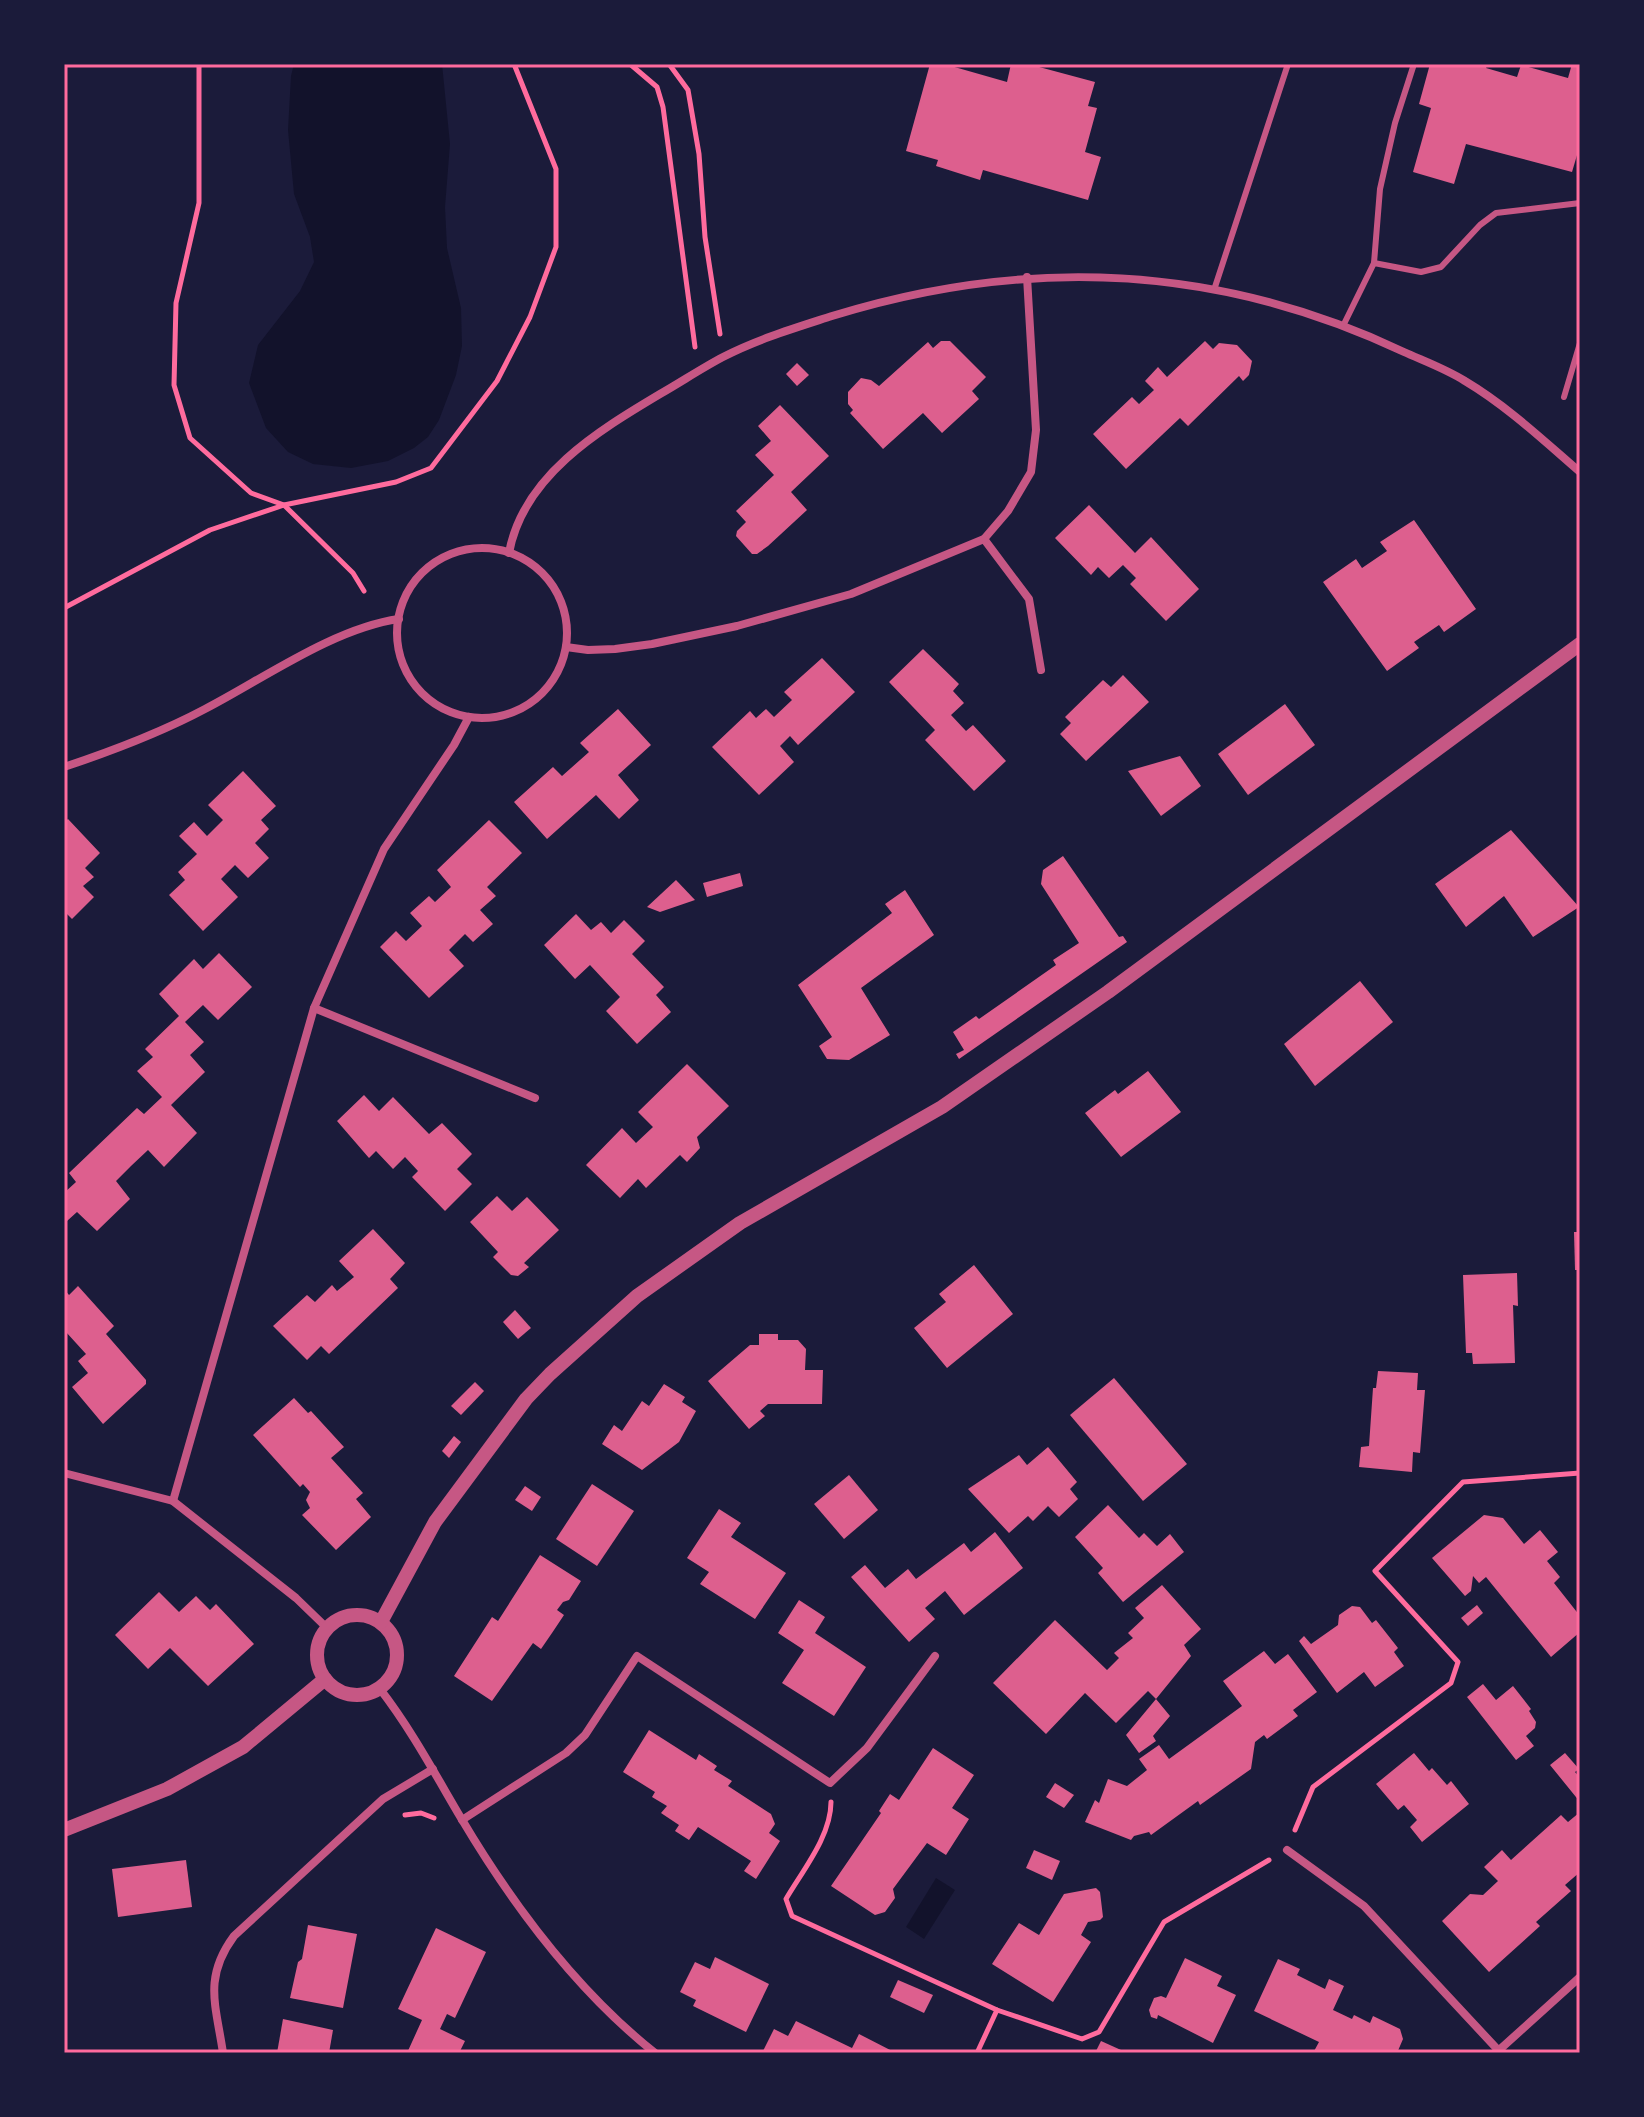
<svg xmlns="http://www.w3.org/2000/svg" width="1644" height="2117" font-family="'Source Serif 4',serif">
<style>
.water{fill:#12122b}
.building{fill:#dd5f8e}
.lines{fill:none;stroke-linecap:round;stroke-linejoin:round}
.path{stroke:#ff6b9d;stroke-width:5}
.service{stroke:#c65784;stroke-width:6}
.minor{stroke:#c65784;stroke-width:8}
.tertiary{stroke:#c65784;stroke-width:14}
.neatline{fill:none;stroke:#ff6b9d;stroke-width:3}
</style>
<rect width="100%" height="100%" fill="#1b1b3a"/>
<g class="water">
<polygon points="294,64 442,64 450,144 445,207 447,248 461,308 462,346 456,375 439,420 428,437 414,448 388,461 351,468 313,464 288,452 266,428 249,383 258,345 300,291 314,262 310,237 294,194 288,130 291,76"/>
<polygon points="936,1878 955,1890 924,1939 906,1927"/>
</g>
<g class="building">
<polygon points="930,64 944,64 1007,82 1011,64 1028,64 1095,82 1088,106 1097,108 1085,152 1101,157 1088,200 983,170 980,180 936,166 938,160 906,151"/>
<polygon points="1430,64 1488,64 1486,68 1517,77 1521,65 1568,78 1572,64 1580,64 1580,145 1572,172 1466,144 1454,184 1413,172 1431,108 1419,104"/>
<polygon points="941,341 950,341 986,377 972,391 979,399 942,433 923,413 883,449 850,413 853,410 848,404 848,392 861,378 871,380 879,386 928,342 933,348"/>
<polygon points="1205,341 1213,349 1219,343 1237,345 1252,361 1249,375 1243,381 1239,376 1188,426 1180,418 1126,469 1093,434 1132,397 1139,404 1154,390 1145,381 1158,367 1167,377"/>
<polygon points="797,363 809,375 797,386 786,374"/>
<polygon points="780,405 829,456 791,492 807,510 768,546 757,554 752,554 736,536 737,531 746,522 736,511 774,475 755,455 771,441 758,426"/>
<polygon points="1089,505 1135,553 1151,537 1199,589 1166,621 1130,584 1136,578 1123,565 1109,578 1098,567 1091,575 1055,538"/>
<polygon points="1414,520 1476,609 1444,632 1439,625 1414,642 1419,648 1387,671 1323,582 1356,559 1362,568 1387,551 1380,542"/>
<polygon points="923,649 959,684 953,691 964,703 951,715 966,731 973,725 1006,761 974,791 925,740 935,730 889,682"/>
<polygon points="822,658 855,692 798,745 790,736 780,746 794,762 759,795 712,747 750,711 756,718 766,709 774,717 792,700 784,692"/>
<polygon points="1123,675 1149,702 1086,761 1060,734 1071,723 1065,717 1103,680 1111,687"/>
<polygon points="1285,704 1315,745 1248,795 1218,754"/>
<polygon points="618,709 651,745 618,775 639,800 619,819 596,795 547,839 514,802 553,767 562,776 589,752 580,743"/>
<polygon points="1180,756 1201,786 1161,816 1128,771"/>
<polygon points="243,771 276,806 261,820 269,829 255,843 269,858 248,878 235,865 221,879 238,897 203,931 169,895 185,880 178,872 197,854 179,836 194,822 207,836 223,820 208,805"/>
<polygon points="68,819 100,853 85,868 94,877 83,886 94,897 72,919 64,911 64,823"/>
<polygon points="489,820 522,853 487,887 496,896 480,910 493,924 473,942 465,934 449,950 464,966 429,998 380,947 396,931 406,941 422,926 410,913 429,896 435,902 451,887 437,870"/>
<polygon points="1511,830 1579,907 1533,937 1504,896 1466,927 1435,884"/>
<polygon points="1063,856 1119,937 1123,936 1127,942 959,1059 956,1054 964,1050 953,1032 976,1016 979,1019 1056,965 1053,960 1079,943 1041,884 1043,870"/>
<polygon points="740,873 743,886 707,897 703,883"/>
<polygon points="676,880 695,900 660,912 647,907"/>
<polygon points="905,890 934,935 861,988 890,1035 849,1060 827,1059 819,1046 832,1037 798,985 892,913 885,904"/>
<polygon points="576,914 591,930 601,922 611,933 624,920 645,941 632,954 664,987 656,995 671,1012 637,1044 606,1011 620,997 604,980 590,965 575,979 544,945"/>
<polygon points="219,953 252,987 218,1020 203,1005 185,1022 204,1042 190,1055 205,1072 171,1105 197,1133 164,1167 148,1150 131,1166 116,1181 130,1199 97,1231 77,1212 67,1221 64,1219 64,1193 76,1182 69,1173 137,1108 144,1114 162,1097 137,1071 153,1057 145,1049 179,1016 159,994 194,959 203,969"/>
<polygon points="1360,981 1393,1022 1315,1086 1284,1044"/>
<polygon points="687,1064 729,1106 697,1137 700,1148 687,1162 680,1155 646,1188 638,1179 620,1198 586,1165 622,1128 636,1143 653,1127 638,1112"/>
<polygon points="1148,1071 1181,1112 1121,1157 1085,1113 1115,1090 1118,1094"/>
<polygon points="364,1095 379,1111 393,1097 429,1134 442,1123 472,1154 457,1169 472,1184 445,1211 412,1177 418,1171 405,1157 393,1169 376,1151 369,1158 337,1121"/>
<polygon points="497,1196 512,1211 527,1197 559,1230 524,1263 529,1267 518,1276 511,1275 493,1257 498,1252 470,1222"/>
<polygon points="373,1229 405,1263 390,1279 398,1288 329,1354 321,1346 307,1360 273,1326 307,1295 315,1302 332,1285 337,1291 354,1277 339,1261"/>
<polygon points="1574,1232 1580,1232 1580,1270 1575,1270"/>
<polygon points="974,1265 1013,1314 947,1368 914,1328 946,1302 939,1294"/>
<polygon points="1517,1273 1518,1306 1513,1305 1515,1363 1473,1364 1472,1353 1466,1353 1463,1275"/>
<polygon points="78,1286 114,1326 106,1334 146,1380 146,1384 103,1424 72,1387 88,1373 78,1361 86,1354 66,1332 64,1334 64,1289 69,1295"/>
<polygon points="515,1310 531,1328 518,1339 503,1322"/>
<polygon points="759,1334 778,1334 778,1340 798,1340 806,1349 805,1370 823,1370 822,1404 768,1404 760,1411 765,1416 749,1429 708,1381 750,1345 759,1345"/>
<polygon points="1378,1371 1418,1373 1417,1390 1425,1390 1420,1453 1413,1452 1412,1472 1359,1467 1361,1447 1369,1446 1373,1388 1376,1388"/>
<polygon points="1114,1378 1187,1464 1143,1501 1070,1415"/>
<polygon points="475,1382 484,1391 461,1415 451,1406"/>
<polygon points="664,1384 685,1397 682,1402 696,1411 679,1442 642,1470 602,1444 614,1425 622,1431 642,1401 649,1406"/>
<polygon points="294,1398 308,1413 311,1411 344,1447 331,1458 363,1493 356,1499 371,1517 336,1550 302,1515 310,1508 306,1500 310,1492 303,1484 300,1487 253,1435"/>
<polygon points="454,1436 461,1442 449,1458 442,1451"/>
<polygon points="1048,1447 1077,1482 1070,1489 1078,1499 1059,1517 1048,1506 1033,1521 1028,1516 1009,1533 968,1489 1019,1455 1027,1465"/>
<polygon points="849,1475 878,1510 844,1539 814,1504"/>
<polygon points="592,1484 634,1511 597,1566 556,1539"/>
<polygon points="525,1486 541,1497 532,1511 515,1500"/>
<polygon points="1108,1505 1139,1538 1144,1533 1157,1546 1170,1534 1184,1552 1123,1602 1098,1573 1103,1568 1075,1537"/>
<polygon points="719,1509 741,1523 731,1537 786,1573 755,1619 700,1584 709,1572 687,1558"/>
<polygon points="1484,1515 1503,1518 1524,1544 1540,1530 1558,1552 1547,1561 1560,1577 1554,1583 1580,1616 1580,1632 1551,1657 1486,1577 1479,1583 1473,1576 1471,1591 1465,1596 1432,1558"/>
<polygon points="995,1532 1023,1568 964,1615 945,1591 925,1608 935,1619 909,1642 851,1577 865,1565 885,1588 908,1569 916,1579 964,1543 971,1552"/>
<polygon points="540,1555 581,1581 569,1600 563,1602 557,1610 564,1615 552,1633 541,1649 533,1643 492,1701 454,1676 492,1617 498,1621"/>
<polygon points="1162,1585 1201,1629 1184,1645 1191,1656 1156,1699 1148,1691 1116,1723 1085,1693 1046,1734 993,1683 1055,1620 1107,1670 1119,1658 1114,1653 1133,1638 1128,1633 1144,1618 1135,1608"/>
<polygon points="159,1592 179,1612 196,1596 210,1610 216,1604 254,1644 208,1686 170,1648 148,1669 115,1635"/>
<polygon points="799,1600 825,1617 815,1633 866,1667 834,1716 782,1683 804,1650 778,1633"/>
<polygon points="1477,1605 1483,1613 1468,1626 1461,1618"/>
<polygon points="1352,1606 1360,1607 1372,1623 1376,1620 1398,1648 1394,1652 1404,1666 1375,1687 1364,1672 1337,1693 1299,1641 1304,1636 1311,1644 1338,1625 1339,1615"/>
<polygon points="1264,1651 1275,1664 1288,1654 1317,1692 1293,1710 1298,1716 1267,1739 1264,1735 1255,1742 1251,1769 1200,1805 1198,1801 1151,1835 1149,1832 1134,1836 1131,1840 1085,1822 1095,1800 1099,1803 1108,1779 1127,1786 1147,1770 1139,1759 1159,1745 1169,1759 1242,1706 1223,1681"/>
<polygon points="1483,1684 1496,1700 1513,1686 1531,1709 1529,1711 1536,1722 1535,1728 1526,1736 1534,1746 1516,1760 1467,1697"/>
<polygon points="1156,1699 1170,1716 1153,1736 1156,1741 1139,1753 1126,1735"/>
<polygon points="649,1730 696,1760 699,1754 717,1766 714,1770 732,1781 728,1786 771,1814 775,1824 769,1833 780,1841 756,1879 744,1871 751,1861 698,1827 689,1840 675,1831 679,1825 661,1813 667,1806 652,1797 655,1792 623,1772"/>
<polygon points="933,1748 974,1775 952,1808 969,1819 946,1855 927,1843 893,1889 895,1898 885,1912 875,1915 831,1886 881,1813 879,1811 890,1794 899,1800"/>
<polygon points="1414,1753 1429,1771 1432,1768 1447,1785 1451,1781 1469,1804 1422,1842 1410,1827 1417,1820 1404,1805 1398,1810 1376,1784"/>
<polygon points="1565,1753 1579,1769 1575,1772 1580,1778 1580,1802 1550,1765"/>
<polygon points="1055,1783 1074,1795 1064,1808 1046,1797"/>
<polygon points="1580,1812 1580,1872 1565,1885 1571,1891 1536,1922 1540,1926 1489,1972 1442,1921 1470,1894 1483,1895 1498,1881 1484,1867 1502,1850 1511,1860 1561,1815 1568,1822"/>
<polygon points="1034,1850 1060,1861 1052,1880 1026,1868"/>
<polygon points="186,1860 192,1907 118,1917 112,1869"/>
<polygon points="1096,1888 1100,1892 1103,1917 1100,1920 1088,1922 1081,1935 1091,1942 1053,2002 992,1964 1019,1923 1039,1935 1064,1894"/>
<polygon points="308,1925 357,1934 343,2008 290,1998 298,1962 302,1959"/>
<polygon points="436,1928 486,1952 455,2018 447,2014 440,2029 465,2041 459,2053 407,2053 422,2020 398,2009"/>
<polygon points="715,1957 769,1984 746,2032 693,2006 696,2000 680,1992 695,1962 710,1969"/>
<polygon points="1185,1958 1222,1976 1217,1986 1236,1995 1213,2043 1158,2015 1157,2019 1151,2017 1149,2010 1154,1998 1161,1996 1166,1998"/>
<polygon points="1278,1959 1300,1969 1297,1975 1325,1989 1329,1979 1344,1986 1333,2010 1352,2019 1354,2015 1370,2023 1373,2016 1400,2029 1403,2039 1397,2053 1313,2053 1319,2042 1254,2011"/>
<polygon points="898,1980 933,1995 924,2013 890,1997"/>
<polygon points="283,2019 333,2030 329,2053 277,2053"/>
<polygon points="796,2021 852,2048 859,2034 896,2053 762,2053 774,2029 788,2036"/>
<polygon points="1101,2041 1121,2050 1120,2053 1095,2053"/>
</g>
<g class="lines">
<g class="path">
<polyline points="199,64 199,203 176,303 174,385 190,438 251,493 284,505 353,573 364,591"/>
<polyline points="630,64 657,87 663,107 695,347"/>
<polyline points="669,64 688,90 699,154 705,237 720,334"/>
<polyline points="64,608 210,530 284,505 396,482 431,468 497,381 530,317 556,247 556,169 514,64"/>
<path d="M831 1802C831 1836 803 1870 786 1899L792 1916 997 2010 1082 2039 1099 2032 1164 1922 1269 1860"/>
<polyline points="405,1815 421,1813 434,1818"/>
<polyline points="1295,1830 1313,1787 1451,1683 1458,1662 1375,1571 1463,1482 1580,1473"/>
<polyline points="977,2053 997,2010"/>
</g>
<g class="service">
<polyline points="1374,263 1421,272 1441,267 1480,225 1496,213 1580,203"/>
<polyline points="1214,290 1288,64"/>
<polyline points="1343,326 1374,263 1380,189 1395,123 1414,64"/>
<polyline points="1564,397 1580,343"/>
</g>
<g class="minor">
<polyline points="984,539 1029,599 1041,670"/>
<circle cx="482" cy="633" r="85"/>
<path d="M509 553C523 476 598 431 660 394 681 382 702 368 723 357 758 339 795 328 832 316 1026 256 1219 264 1404 352 1424 361 1446 369 1465 381 1507 406 1543 440 1580 472"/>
<polyline points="566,647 588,650 615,649 652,644 737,626 851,594 984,539 1008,511 1031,472 1036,430 1027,277"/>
<path d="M64 767C112 751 160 733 205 709 263 679 334 628 399 619"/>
<polyline points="314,1008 535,1098"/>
<polyline points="64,1473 173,1501 296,1598 327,1628"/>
<polyline points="173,1501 314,1008 384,849 454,745 469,717"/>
<path d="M380 1689C411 1729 435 1774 461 1818 512 1904 576 1990 655 2053"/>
<polyline points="462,1820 566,1753 585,1735 637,1656 830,1783 867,1748 935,1656"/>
<polyline points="1287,1850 1364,1906 1499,2051"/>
<polyline points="1497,2052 1580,1977"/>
<path d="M223 2053C216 2005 203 1978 234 1936L383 1799 433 1769"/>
</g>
<g class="tertiary">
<circle cx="357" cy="1655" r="40"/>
<polyline points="381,1622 435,1522 526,1399 550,1374 637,1296 740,1223 942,1107 1108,992 1580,644"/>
<polyline points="64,1830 167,1789 243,1747 325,1679"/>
</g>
</g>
<rect width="1644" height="2117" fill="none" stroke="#1b1b3a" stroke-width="132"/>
<rect x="66" y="66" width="1512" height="1985" class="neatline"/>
</svg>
